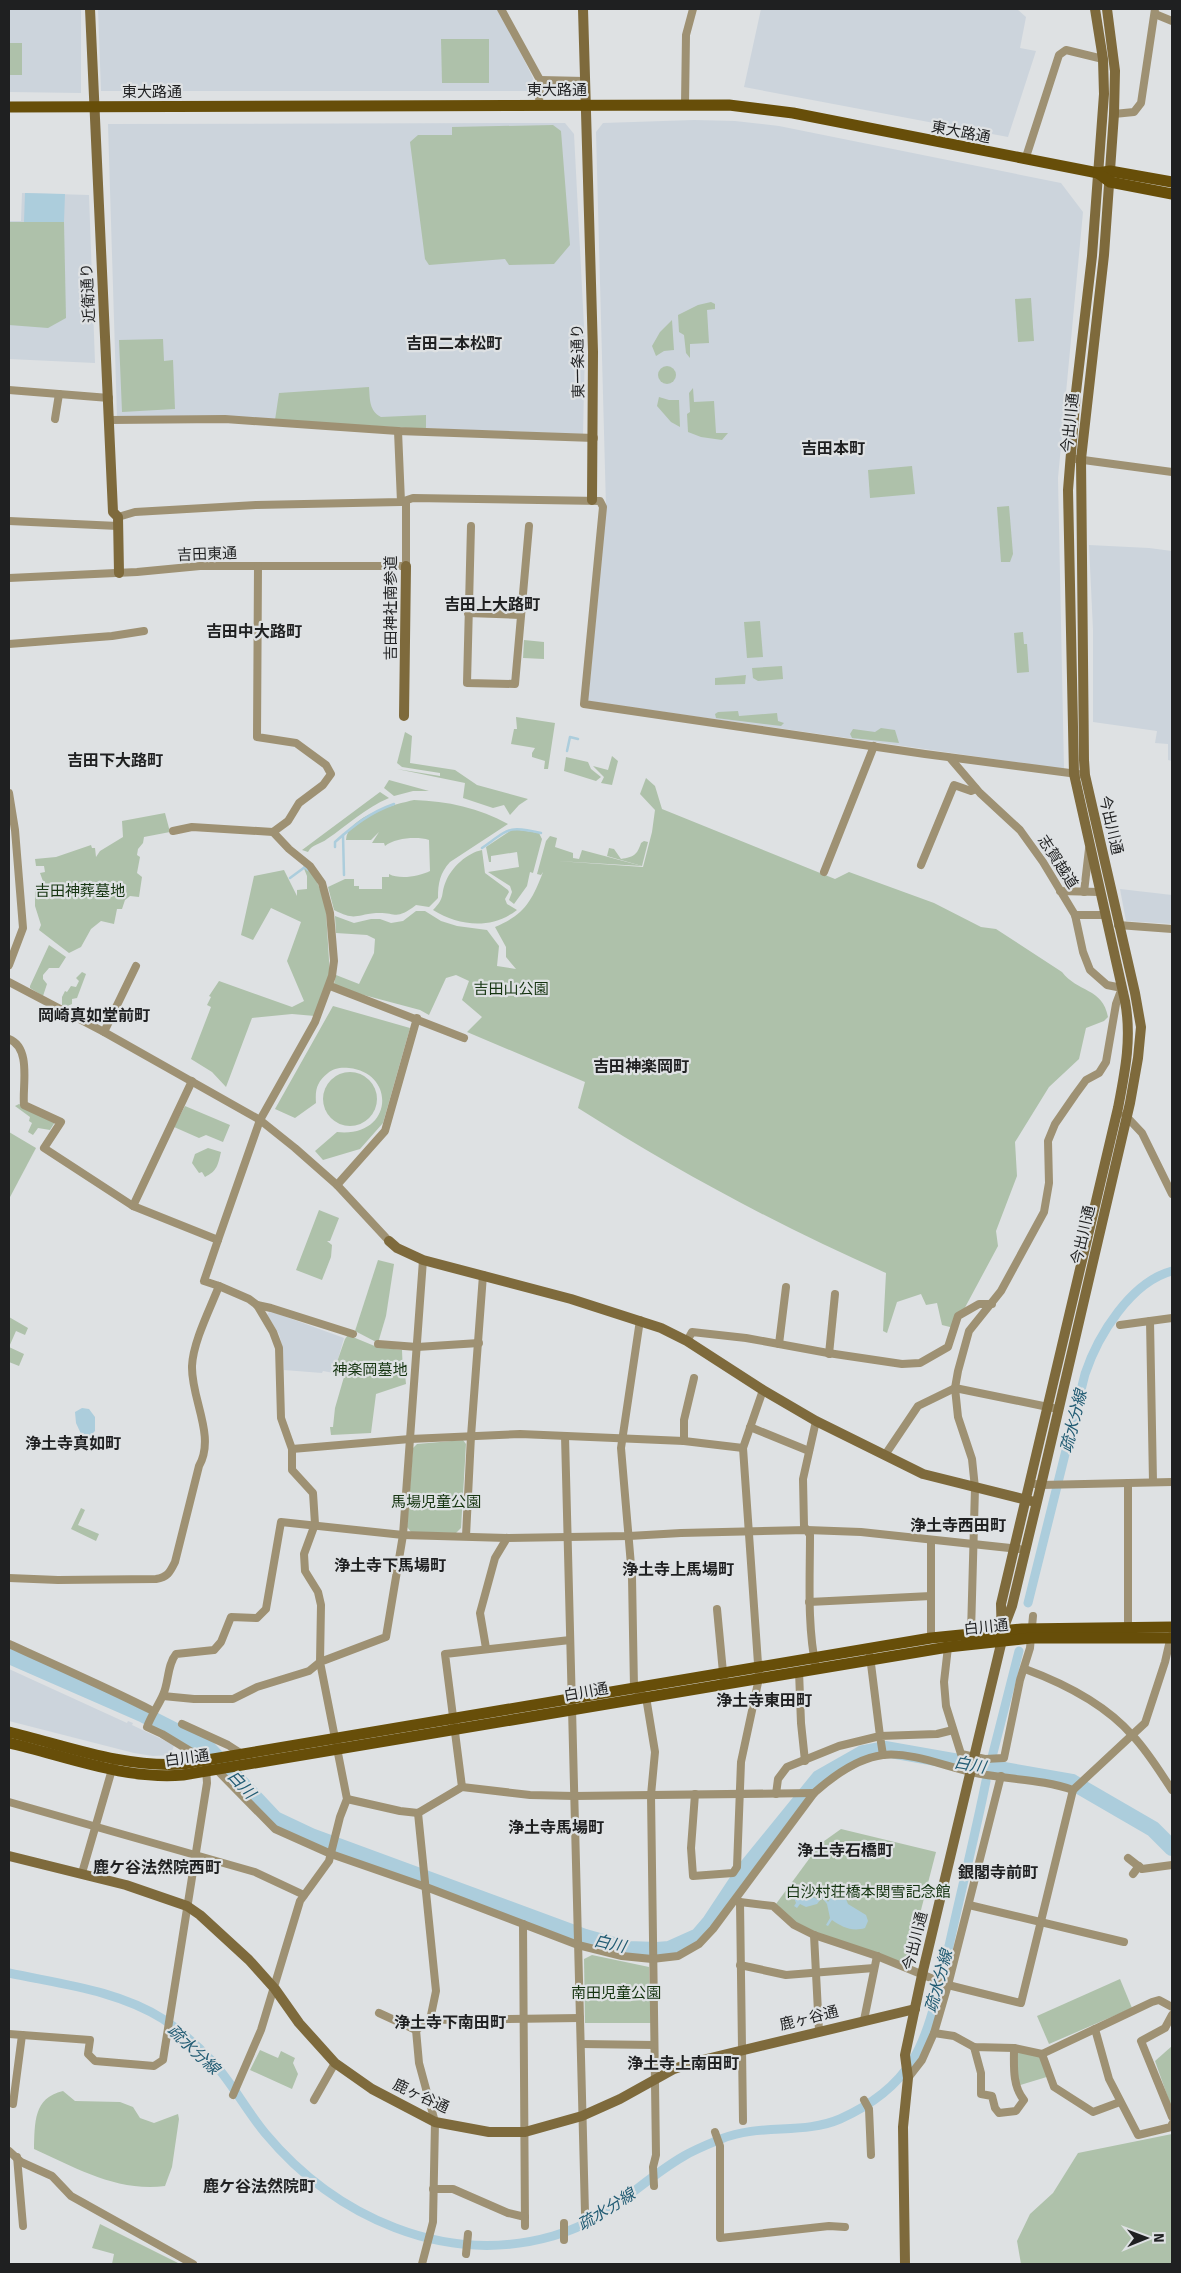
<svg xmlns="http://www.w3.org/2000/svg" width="1181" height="2273" font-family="'Fira Sans','Noto Sans JP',sans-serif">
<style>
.built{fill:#ccd4dc}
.green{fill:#aec1aa}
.water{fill:#accddc}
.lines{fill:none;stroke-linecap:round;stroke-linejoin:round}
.stream{stroke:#accddc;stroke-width:2.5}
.canal{stroke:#accddc;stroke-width:9}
.river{stroke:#accddc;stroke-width:16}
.street{stroke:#9e9173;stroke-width:8}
.secondary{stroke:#7e6a3c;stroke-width:10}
.primary{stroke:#674e09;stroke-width:11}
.labels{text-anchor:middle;stroke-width:4.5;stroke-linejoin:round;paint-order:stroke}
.street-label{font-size:15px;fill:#1f2021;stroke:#dee1e3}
.park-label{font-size:15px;fill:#153410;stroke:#dee1e3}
.neighbourhood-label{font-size:16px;font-weight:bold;fill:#1f2021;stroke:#dee1e3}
.water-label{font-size:16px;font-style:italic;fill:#215b73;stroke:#dee1e3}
</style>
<rect width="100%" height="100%" fill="#dee1e3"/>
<g class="built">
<polygon points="9,9 81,9 81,93 9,92"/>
<polygon points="98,9 499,9 533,78 534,91 101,91"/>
<polygon points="761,9 1017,9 1026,17 1020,48 1036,51 1008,137 744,87"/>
<polygon points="694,120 735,121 779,126 1061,183 1083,212 1058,478 1064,769 588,701 606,507 596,132 603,123"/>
<polygon points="565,123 574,134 585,346 583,434 117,417 108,124"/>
<polygon points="22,193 89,195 95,363 9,359 9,221 21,221"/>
<polygon points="1089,545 1149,548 1172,551 1172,761 1168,760 1168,744 1155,743 1157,731 1093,722 1093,630"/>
<polygon points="1120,889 1172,895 1172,924 1126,921"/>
<polygon points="270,1311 344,1338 334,1373 323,1371 322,1373 284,1370 283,1350 279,1334 267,1315"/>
<polygon points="9,1669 127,1723 128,1721 133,1723 132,1725 174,1745 171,1755 153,1756 134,1753 9,1721"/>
</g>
<g class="green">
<polygon points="441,39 489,39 489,83 442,83"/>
<rect x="9" y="43" width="13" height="32"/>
<polygon points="553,125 561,131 570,245 554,264 509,265 505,259 429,265 425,259 410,142 418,135 452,135 452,127"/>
<polygon points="9,222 64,222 66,318 48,328 9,325"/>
<polygon points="1031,298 1034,341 1018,342 1015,299"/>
<polygon points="711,302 715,304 715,309 707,310 709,343 690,344 690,358 686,353 684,335 679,332 678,315 698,305"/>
<polygon points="672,320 674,350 664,351 656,356 652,346 660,332"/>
<polygon points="163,339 164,361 173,360 175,409 122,412 119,340"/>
<circle cx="667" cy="375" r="9"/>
<path d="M369 387C370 399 369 411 381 417L426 415V429L275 420 279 393Z"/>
<polygon points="693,388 694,402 714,401 716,433 728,433 722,440 701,437 688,432 687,414 690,412 689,393"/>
<polygon points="659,397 669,400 679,400 680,427 671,422 657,406"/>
<polygon points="912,466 915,494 870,498 868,470"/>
<polygon points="1009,506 1013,554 1010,562 1001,562 997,507"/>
<polygon points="760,621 763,657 747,658 744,622"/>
<polygon points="1023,632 1024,644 1027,644 1029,672 1017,673 1014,633"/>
<polygon points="524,640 544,642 544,659 523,658"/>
<polygon points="782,666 783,679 758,681 753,678 752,668"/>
<polygon points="746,675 745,684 715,685 715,678"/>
<polygon points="738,711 739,716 777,713 778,721 784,723 781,726 716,718 715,714 718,712"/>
<polygon points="516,717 555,723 548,769 544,769 545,761 532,757 532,753 535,748 511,744 514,729 517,729"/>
<polygon points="881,728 895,730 899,743 852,738 850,734 853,729 875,732"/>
<polygon points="405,732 412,736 410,763 455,770 477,785 528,799 519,805 510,815 504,805 493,808 463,798 465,783 397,769 440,776 440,773 402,767 397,763"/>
<polygon points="612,756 618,761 612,785 601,783 604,777 593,766 608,770"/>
<polygon points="566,757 588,762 591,769 601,777 596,781 564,771"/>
<path d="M646 778 655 786 662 809 835 879 849 872 934 903 981 927 996 929 1062 972C1077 992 1103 988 1108 1017L1104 1021 1086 1028 1079 1059 1049 1087 1015 1142 1017 1176 996 1231 998 1246 954 1328 942 1325 937 1303 926 1305 921 1294 897 1302 887 1333 883 1331 886 1273C779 1226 677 1171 578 1108L585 1082 467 1032 482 1017 462 1000 469 981 456 975 446 978 429 1015 420 1010 345 990 334 984 336 975 359 984 374 953 375 939 367 935 336 933 335 916 354 923 371 919H380L391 923 403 921 416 911H425L441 921 457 926 487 930 499 946 497 966 516 969 506 957V947L495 927C524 915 532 901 543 872L541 875 537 874 546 841 550 836 557 838 555 847 573 853V858L579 859 582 850 642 866 557 861 643 867 652 832 655 810 640 794Z"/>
<polygon points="389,780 429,791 413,791 394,796 384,788"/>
<path d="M380 792 389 798C365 808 348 825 327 839 321 844 312 844 308 852L302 850Z"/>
<path d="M414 800C447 801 480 808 508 824L450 862C440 873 438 883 438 898L429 907 416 905C395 921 397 912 376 913 354 915 356 921 334 910L328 887 345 879H354V886H359V889H382V877H389V874C400 880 420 876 430 871L429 840C417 836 395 838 385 846L384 843H372L379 832 371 840H346C347 816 396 804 414 800Z"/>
<polygon points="165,813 170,832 144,837 143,843 138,849 137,855 140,857 137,873 142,877 139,897 130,896 125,900 122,909 117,909 114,924 101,921 91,929 81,947 69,953 39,930 41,925 35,906 35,886 44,884 40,873 45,872 44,866 36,866 35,859 56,857 91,845 92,848 95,848 96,857 100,851 123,837 122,821"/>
<polygon points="513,829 539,833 542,839 533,873 530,872 527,886 514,904 509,900 512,892 510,886 488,872 519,867 517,852 491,856 491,862 489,862 486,847"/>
<path d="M644 841 648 842 642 866 607 856 609 848 614 849 621 859C634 857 637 855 641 843Z"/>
<path d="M482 850 485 873 508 890 509 892 505 899 507 904 517 910C491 930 459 926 433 910 446 897 440 895 446 881 452 867 467 853 482 850Z"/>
<polygon points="303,866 314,875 324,899 326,912 330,976 315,1016 292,1014 252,1018 226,1087 212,1072 191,1059 211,1007 207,1005 211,997 209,996 219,981 292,1007 304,1001 287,961 301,922 271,908 253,940 241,935 254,876 284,870 297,896 297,890 307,889 307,876"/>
<polygon points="49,945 66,957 59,968 49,968 43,975 43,979 47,984 43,996 30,988 30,986"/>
<polygon points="82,972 86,974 77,998 72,999 72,1004 65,1007 62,1006 62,997 65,991 67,992 71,986 76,987 79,981 76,978"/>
<path d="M333 1006 410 1028 383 1123 360 1149 323 1160 315 1151 337 1132C393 1138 397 1073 349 1068 342 1067 333 1068 328 1073 317 1082 315 1089 316 1103L295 1118 275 1109Z"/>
<circle cx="350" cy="1099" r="27"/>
<polygon points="19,1104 55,1122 50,1130 38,1128 33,1135 28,1132 32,1123 29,1121 30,1117 15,1106"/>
<polygon points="185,1106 230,1125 223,1142 206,1135 199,1138 174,1127"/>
<polygon points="9,1132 36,1148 9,1199"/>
<path d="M208 1148 221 1152C218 1165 217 1171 205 1177L202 1172 199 1173 192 1163 195 1154Z"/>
<polygon points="319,1210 339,1218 330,1241 327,1241 332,1245 331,1257 322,1280 296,1270"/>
<polygon points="378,1260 394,1264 386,1316 378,1343 355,1331"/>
<polygon points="9,1317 28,1328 25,1335 16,1331 9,1347 24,1354 19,1366 9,1362"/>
<polygon points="348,1335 377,1347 402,1350 403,1374 405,1374 406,1384 376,1394 371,1433 331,1435 330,1427 333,1427 335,1408 346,1370 337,1362 345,1339"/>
<polygon points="463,1440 466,1444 461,1528 456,1533 411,1532 407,1527 413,1448 417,1444"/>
<polygon points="81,1508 85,1510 78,1525 99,1534 96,1541 71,1529"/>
<polygon points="841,1829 936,1852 907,1964 814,1932 795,1922 776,1904 820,1844"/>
<polygon points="592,1955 649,1967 651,2023 585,2023 584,1959"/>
<polygon points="1120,1979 1132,2008 1049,2044 1037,2016"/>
<polygon points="1172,2046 1172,2109 1155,2061"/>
<polygon points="1014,2048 1042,2054 1050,2076 1017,2086"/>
<polygon points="260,2050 278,2058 281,2051 295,2058 293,2063 298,2074 292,2089 250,2070"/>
<path d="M63 2091 75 2101 120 2102 133 2107 140 2118 154 2123 178 2114 179 2119 172 2167 165 2186C117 2192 76 2168 34 2149 35 2123 33 2098 63 2091Z"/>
<polygon points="1172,2134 1172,2264 1021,2264 1017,2241 1030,2214 1053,2193 1078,2153"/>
<polygon points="100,2224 180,2264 112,2264 114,2254 92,2248"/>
</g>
<g class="water">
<polygon points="25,193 65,194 64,222 24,222"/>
<polygon points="82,1408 89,1409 95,1417 95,1431 90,1436 82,1436 76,1423 75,1412"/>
<path d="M793 1889 817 1899 824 1897 828 1902 834 1894 838 1893 840 1900 846 1899 848 1904 866 1915 868 1921 865 1928C852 1932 842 1927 832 1920L828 1926 826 1925 830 1918 827 1904 823 1899H821L817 1904 806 1907 800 1904 797 1908 794 1906 796 1903 792 1892Z"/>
</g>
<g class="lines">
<g class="stream">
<polyline points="567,751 570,737 578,739"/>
<polyline points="343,835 344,875"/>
<path d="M335 847V842C354 825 371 812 394 804"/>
<path d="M482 848C509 829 508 825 541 833"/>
<polyline points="290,878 305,867 308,870"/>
</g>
<g class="canal">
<path d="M1028 1603 1085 1374C1098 1335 1131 1282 1172 1271"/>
<polyline points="992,1757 1019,1651"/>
<path d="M9 1973C60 1984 117 1990 163 2019 181 2031 199 2047 214 2063 233 2085 247 2111 265 2133 335 2217 445 2267 553 2236 610 2220 637 2183 684 2156 696 2149 709 2144 721 2139 760 2123 803 2135 840 2119 869 2106 895 2088 912 2061 931 2032 940 1980 949 1946 961 1891 975 1836 986 1781"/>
</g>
<polyline class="river" points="9,1656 144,1715 207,1747 275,1819 311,1836 585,1937 628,1949 657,1950 669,1949 698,1936 710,1922 745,1869 819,1778 863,1753 885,1749 1072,1782 1153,1829 1172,1848"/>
<g class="street">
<polyline points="501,9 540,80 539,105"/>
<polyline points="1155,14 1172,21"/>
<polyline points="540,80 585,81"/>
<polyline points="685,104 686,35 693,9"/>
<polyline points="1114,114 1134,112 1141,103 1155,9"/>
<polyline points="1025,160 1059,55 1066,50 1103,59"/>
<polyline points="9,390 109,398"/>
<polyline points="55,419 59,394"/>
<polyline points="110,420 225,419 398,431 594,438"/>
<polyline points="398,431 401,502"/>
<polyline points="1076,459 1172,472"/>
<polyline points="118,517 135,512 256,505 401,502 413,498 600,501 603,507 584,704 925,754 1085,775"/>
<polyline points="9,521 118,526"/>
<polyline points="471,526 467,683 515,684 529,526"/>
<polyline points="9,578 137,572 200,566 406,566 406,501"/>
<polyline points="468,613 520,615"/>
<polyline points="9,644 112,636 144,631"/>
<polyline points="950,758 980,793 1020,830 1043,862 1075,915 1083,952 1090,970 1107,985 1122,988 1116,1004 1106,1062 1099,1073 1086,1080 1075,1095 1055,1124 1048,1141 1049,1183 1044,1212 1001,1291 969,1331 958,1371 955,1388 958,1417 972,1459 975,1488 971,1633"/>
<polyline points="9,793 15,830 23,928 9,965"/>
<polyline points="173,831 192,827 273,832"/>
<polyline points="921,865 954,785 971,791 976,789"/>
<polyline points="824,872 874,746"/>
<polyline points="1060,891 1099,892"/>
<polyline points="1084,892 1089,849"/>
<polyline points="1075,915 1104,915"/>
<polyline points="1118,925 1172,929"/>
<polyline points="9,982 104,1032 260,1120 295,1148 337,1185 389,1241"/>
<polyline points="330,986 464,1038"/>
<polyline points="104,1032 136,966"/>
<path d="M9 1039C32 1048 22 1087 24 1105L61 1122 44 1148 133 1206 218 1240 260 1120 315 1022 332 976 334 961 330 913 322 883 310 866 289 849 273 832 288 821 299 803 323 785 331 774 326 765 296 743 257 737 258 566"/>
<polyline points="1125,1115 1142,1133 1172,1194"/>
<polyline points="337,1185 385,1131 417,1018"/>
<polyline points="133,1206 192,1081"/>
<polyline points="218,1240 204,1281 219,1286"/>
<polyline points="257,1305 271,1308 353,1334"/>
<polyline points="640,1320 621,1448 632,1577 634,1688 646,1697 655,1752 651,1795 656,2155 653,2167 654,2186"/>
<polyline points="1150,1321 1153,1482"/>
<polyline points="1120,1325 1172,1318"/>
<polyline points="687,1341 692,1332 746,1338 828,1353 902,1364 920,1363 948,1347 958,1316 979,1304 992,1304"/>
<polyline points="378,1344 417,1347 479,1343"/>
<polyline points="779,1344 786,1287"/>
<polyline points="829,1354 835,1294"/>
<polyline points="750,1427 809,1451"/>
<polyline points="565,1436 585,2213"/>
<polyline points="684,1441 684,1420 694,1378"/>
<polyline points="292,1449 410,1439 520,1434 684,1441 743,1448"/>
<polyline points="885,1455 918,1406 955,1388 1053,1408"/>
<polyline points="1029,1483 1041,1485 1172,1482"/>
<polyline points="466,1536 471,1436 483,1275"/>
<path d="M9 1578 58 1580 156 1579C168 1577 170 1572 175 1562L199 1466C216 1436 191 1399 192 1366 193 1342 210 1309 219 1286L249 1299 257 1305 273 1332 279 1348 281 1418 292 1449V1470L313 1493 315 1524 304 1554 305 1571 318 1592 321 1605 320 1662 309 1671 257 1687 233 1699H194L163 1696"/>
<polyline points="809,1602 931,1596"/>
<polyline points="717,1609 724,1683"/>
<polyline points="1128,1631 1128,1483"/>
<polyline points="931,1638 931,1540"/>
<path d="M9 1644C57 1666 106 1687 153 1711"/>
<polyline points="948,1647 944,1682 946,1706 961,1754 985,1759 1004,1758 1020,1680 1030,1648 1033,1616"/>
<polyline points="486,1648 480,1613 495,1558 507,1538"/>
<path d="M816 1668C807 1625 810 1579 810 1535L804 1526 803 1479 816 1421"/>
<path d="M1025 1669C1063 1683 1106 1705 1133 1736 1148 1752 1160 1772 1172 1790"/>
<polyline points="799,1671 801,1723 805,1761"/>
<polyline points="182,1724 228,1745 242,1754"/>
<polyline points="883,1755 880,1736 937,1734 953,1730"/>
<path d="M205 1760 162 1734 147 1727C151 1716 158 1706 163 1695 169 1682 167 1665 176 1654L214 1650 221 1642 231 1617 257 1618 266 1609 281 1522 403 1535 507 1538 629 1536 681 1533 807 1530 861 1532 1019 1549"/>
<path d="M216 1769 275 1829 331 1854 426 1887 578 1945 622 1956 652 1959 678 1956 699 1944 713 1929 814 1793C832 1777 858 1758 883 1755 914 1752 946 1767 976 1773 1008 1780 1042 1779 1073 1790L1145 1723 1165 1662 1171 1636"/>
<polyline points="1001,1776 948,1985 1021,2003 1073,1790"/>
<polyline points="462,1787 445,1654 570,1640"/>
<polyline points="695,1794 691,1848 693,1876 733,1873 737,1867 741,1762 759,1678 743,1448 763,1390"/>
<polyline points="776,1794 778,1779 787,1767 839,1746 880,1736 870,1656"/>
<polyline points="347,1799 400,1811 418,1813 462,1787 530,1795 574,1796 814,1793"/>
<polyline points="9,1802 255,1872 304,1895"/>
<polyline points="418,1813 436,1991 430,2020 416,2030 419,2063 435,2122 433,2222 422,2264"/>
<polyline points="1128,1858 1142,1869 1172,1865"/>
<polyline points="82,1873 113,1766"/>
<polyline points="1133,1874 1139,1866"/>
<polyline points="736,1900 740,1902 743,2121"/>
<polyline points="740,1902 773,1906 794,1925 814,1935 877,1956 948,1985 934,2033 954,2036 974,2047 1014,2048 1042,2054 1152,2002 1159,2000 1172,2007"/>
<polyline points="969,1905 1124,1942"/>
<polyline points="523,1924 525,2226"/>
<polyline points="814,1935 819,2031"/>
<polyline points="740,1965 786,1975 874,1968"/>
<polyline points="379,2013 416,2030"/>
<polyline points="1172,2015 1165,2028 1141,2041 1172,2117"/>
<polyline points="430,2020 580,2018"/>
<polyline points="864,2020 877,1956"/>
<polyline points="1095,2029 1109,2079 1138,2135 1171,2127 1172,2124"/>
<polyline points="9,2034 90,2040 88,2054 95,2061 154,2066 163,2060 207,1783 206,1768"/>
<polyline points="581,2044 654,2045"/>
<path d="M974 2047 981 2073V2094L992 2096 995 2108 999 2113 1016 2111 1024 2100C1012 2086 1014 2065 1014 2048"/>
<polyline points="1042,2054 1054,2087 1093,2112 1120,2102"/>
<polyline points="908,2078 922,2060 934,2033"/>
<polyline points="233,2095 261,2030 300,1901 329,1861 340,1817 347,1799 320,1662 386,1637 403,1535 423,1260"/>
<polyline points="314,2100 335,2063"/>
<polyline points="864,2100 869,2109 871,2155"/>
<polyline points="13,2104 22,2035"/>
<polyline points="715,2132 720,2146 720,2238 829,2226 845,2227"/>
<polyline points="9,2151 21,2162 52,2176 71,2196 193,2264"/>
<polyline points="17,2157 23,2226"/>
<polyline points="433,2189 453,2189 508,2213 525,2217"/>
<polyline points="564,2223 564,2240"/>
<polyline points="466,2254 468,2234"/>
</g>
<g class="secondary">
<polyline points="90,9 113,512 118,517 119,573"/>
<polyline points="583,9 593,352 592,500"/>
<polyline points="404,716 406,566"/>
<polyline points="389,1241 397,1248 423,1260 571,1299 661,1328 687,1341 763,1390 816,1421 923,1474 1031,1501"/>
<polyline points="1004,1627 1012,1606 1041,1485 1130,1103 1138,1058 1141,1027 1135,993 1085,775 1084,760 1081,459 1104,255 1114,114 1115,71 1107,9"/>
<polyline points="9,1856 126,1885 187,1906 200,1915 249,1960 275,1989 299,2023 335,2063 372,2089 435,2122 489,2132 525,2132 582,2116 620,2099 674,2069 694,2062 915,2009"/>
<path d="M905 2264 903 2127 908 2078 905 2055 922 1975 1002 1640 1001 1604 1118 1108C1125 1072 1132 1038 1125 1001L1074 774 1068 490 1076 392 1092 256 1104 94 1103 59 1095 9"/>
</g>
<g class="primary">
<polyline points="9,107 729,105 793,113 1098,173 1110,171 1172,182"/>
<polyline points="1098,173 1110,182 1172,194"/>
<path d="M9 1732C67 1746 123 1768 183 1764L931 1638 1022 1629 1172 1627"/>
<path d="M9 1743C66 1756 124 1780 183 1775L948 1647 1031 1638H1172"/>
</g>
</g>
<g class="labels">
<g class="street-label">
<text x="557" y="95">東大路通</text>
<text x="152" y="97">東大路通</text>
<text transform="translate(961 132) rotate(11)" y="5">東大路通</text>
<text transform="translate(88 293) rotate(-93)" y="5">近衛通り</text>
<text transform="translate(578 361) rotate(-91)" y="5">東一条通り</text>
<text transform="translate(1070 423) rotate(-84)" y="5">今出川通</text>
<text transform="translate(207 554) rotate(-2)" y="5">吉田東通</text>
<text transform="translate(391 608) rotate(-90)" y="5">吉田神社南参道</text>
<text transform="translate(1111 825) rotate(77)" y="5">今出川通</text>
<text transform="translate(1058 862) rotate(57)" y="5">志賀越道</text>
<text transform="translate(1083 1235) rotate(-77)" y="5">今出川通</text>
<text transform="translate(986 1627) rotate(-6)" y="5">白川通</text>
<text transform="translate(586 1692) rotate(-10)" y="5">白川通</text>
<text transform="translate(187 1758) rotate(-8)" y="5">白川通</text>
<text transform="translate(915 1941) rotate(-76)" y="5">今出川通</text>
<text transform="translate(809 2018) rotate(-14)" y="5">鹿ヶ谷通</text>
<text transform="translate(421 2096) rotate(25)" y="5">鹿ヶ谷通</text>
</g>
<g class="park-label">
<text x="80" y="896">吉田神葬墓地</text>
<text x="511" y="994">吉田山公園</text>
<text x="370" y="1375">神楽岡墓地</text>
<text x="436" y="1507">馬場児童公園</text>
<text x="868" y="1897">白沙村荘橋本関雪記念館</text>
<text x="616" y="1998">南田児童公園</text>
</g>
<g class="neighbourhood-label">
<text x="454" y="349">吉田二本松町</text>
<text x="833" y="454">吉田本町</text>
<text x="492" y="610">吉田上大路町</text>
<text x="254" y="637">吉田中大路町</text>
<text x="115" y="766">吉田下大路町</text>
<text x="94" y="1021">岡崎真如堂前町</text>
<text x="641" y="1072">吉田神楽岡町</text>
<text x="73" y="1449">浄土寺真如町</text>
<text x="958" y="1531">浄土寺西田町</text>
<text x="390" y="1571">浄土寺下馬場町</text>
<text x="678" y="1575">浄土寺上馬場町</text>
<text x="764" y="1706">浄土寺東田町</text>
<text x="556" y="1833">浄土寺馬場町</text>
<text x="845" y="1856">浄土寺石橋町</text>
<text x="157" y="1873">鹿ケ谷法然院西町</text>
<text x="998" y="1878">銀閣寺前町</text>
<text x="450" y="2028">浄土寺下南田町</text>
<text x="683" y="2069">浄土寺上南田町</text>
<text x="259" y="2192">鹿ケ谷法然院町</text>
</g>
<g class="water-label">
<text transform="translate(1073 1421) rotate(-76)" y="6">疏水分線</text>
<text transform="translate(970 1764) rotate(10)" y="6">白川</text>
<text transform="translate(242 1784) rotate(47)" y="6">白川</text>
<text transform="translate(610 1943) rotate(13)" y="6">白川</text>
<text transform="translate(938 1981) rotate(-75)" y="6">疏水分線</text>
<text transform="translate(194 2049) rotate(43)" y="6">疏水分線</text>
<text transform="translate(606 2209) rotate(-32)" y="6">疏水分線</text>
</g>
</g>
<rect width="1181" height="2273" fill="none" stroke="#1f2021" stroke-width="20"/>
<g transform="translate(1146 2238) rotate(89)" stroke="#dee1e3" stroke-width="4" paint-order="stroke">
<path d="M0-4L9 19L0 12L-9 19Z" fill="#1f2021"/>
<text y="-8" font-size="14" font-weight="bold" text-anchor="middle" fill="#1f2021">N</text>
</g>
</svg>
